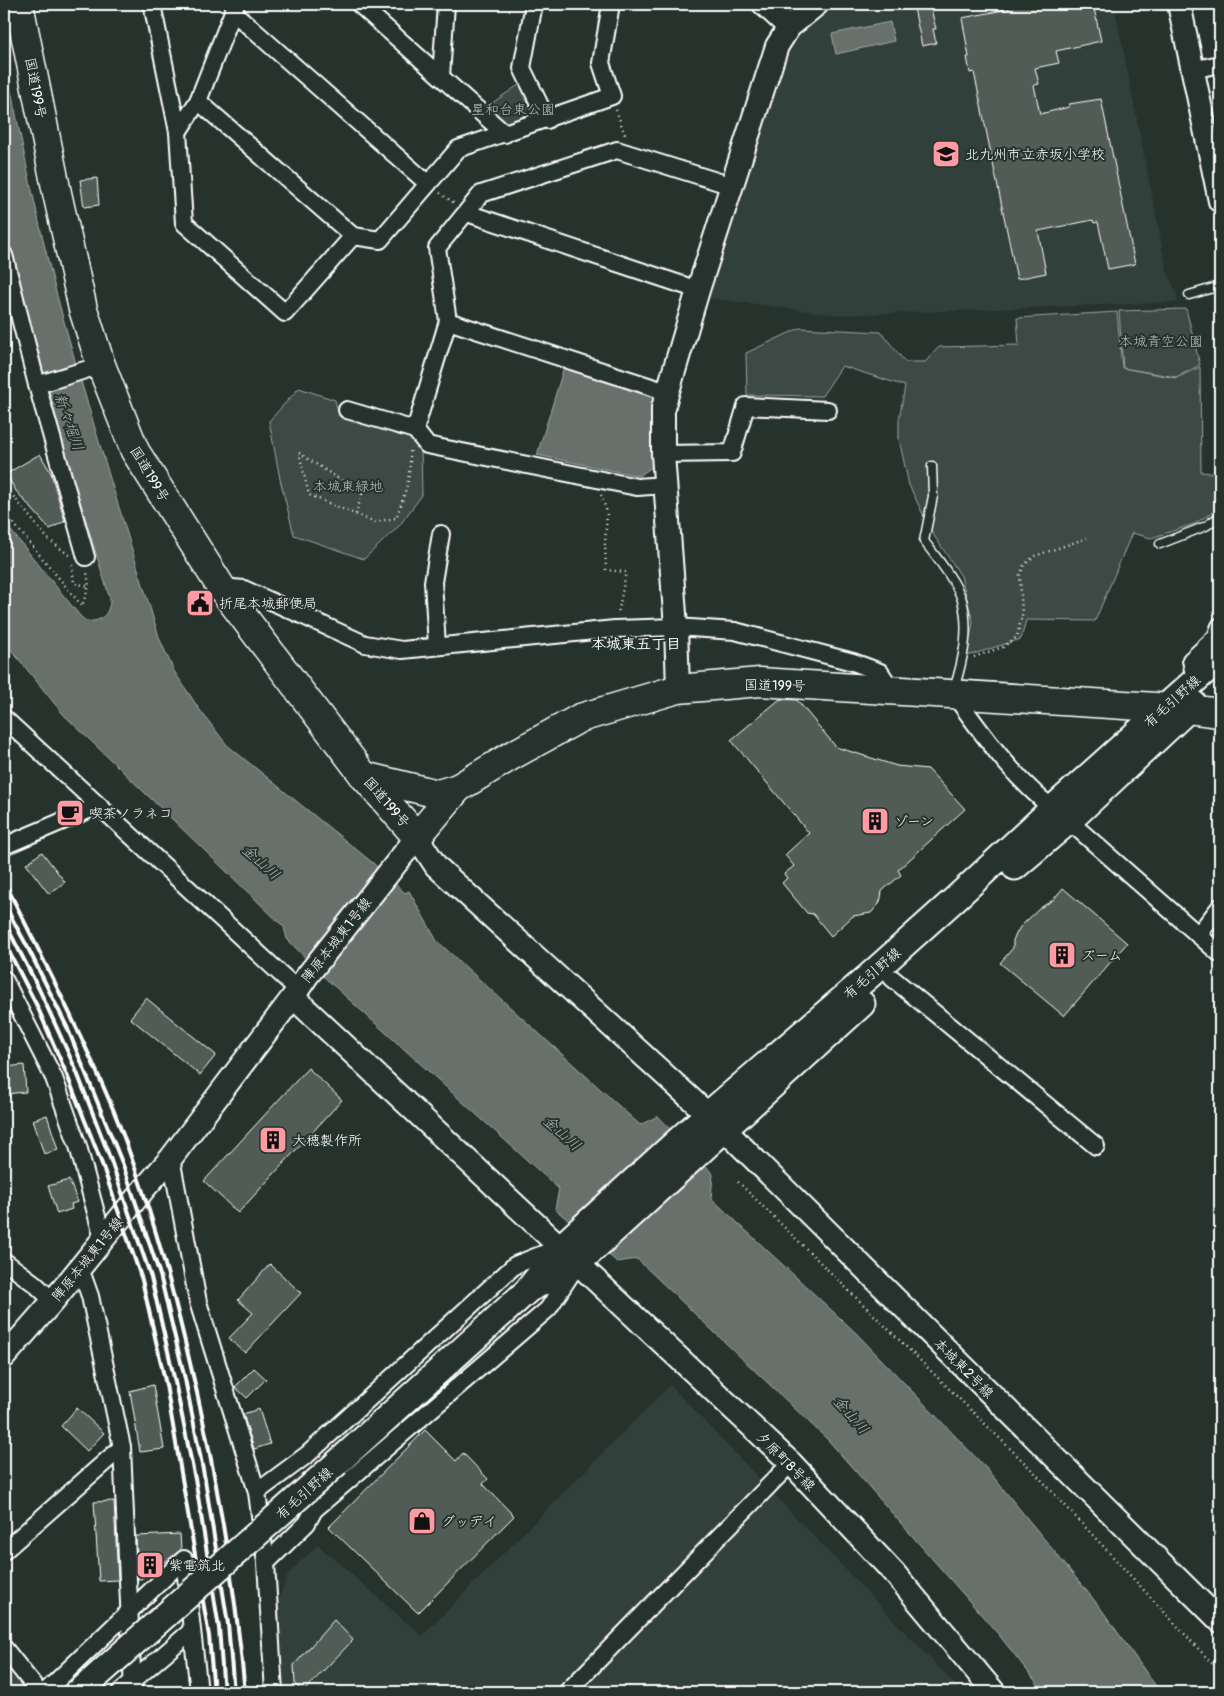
<svg xmlns="http://www.w3.org/2000/svg" width="1224" height="1696" font-family="Pangolin,'Klee One',sans-serif">
<style>
.built{fill:#333f3a}
.green{fill:#3e4944;stroke:#9ea4a2}
.water{fill:#67706c;stroke:#a4a9a7}
.building{fill:#515c57;stroke:#fff}
.lines{fill:none;stroke-linecap:round;stroke-linejoin:round}
.lane-casing{stroke:#fff;stroke-width:11}
.street-casing{stroke:#fff;stroke-width:20}
.secondary-casing{stroke:#fff;stroke-width:26}
.primary-casing{stroke:#fff;stroke-width:29}
.highway-casing{stroke:#fff;stroke-width:31}
.path{stroke:#fff;stroke-width:2.5;stroke-dasharray:1 4;stroke-linecap:butt}
.lane{stroke:#26332d;stroke-width:8}
.street{stroke:#26332d;stroke-width:16}
.secondary{stroke:#26332d;stroke-width:22}
.primary{stroke:#26332d;stroke-width:25}
.highway{stroke:#26332d;stroke-width:28}
.rail{stroke:#fff;stroke-width:4}
.primary-bridge-casing{stroke:#fff;stroke-width:29;stroke-linecap:butt}
.primary-bridge{stroke:#26332d;stroke-width:25}
.labels{text-anchor:middle;stroke-width:4;stroke-linejoin:round;paint-order:stroke}
.street-label{font-size:14px;fill:#fff;stroke:#26332d}
.park-label{font-size:14px;fill:#bbbfbe;stroke:#26332d}
.poi-label{font-size:14px;fill:#fff;stroke:#26332d;text-anchor:start}
.water-label{font-size:15px;font-style:italic;fill:#b3b8b6;stroke:#26332d}
.neighbourhood-label{font-size:15px;font-weight:bold;fill:#fff;stroke:#26332d}
</style>
<rect width="100%" height="100%" fill="#26332d"/>
<filter id="ink" filterUnits="userSpaceOnUse"><feTurbulence type="fractalNoise" baseFrequency=".02" numOctaves="2"/><feDisplacementMap in="SourceGraphic" scale="10" xChannelSelector="R" yChannelSelector="G"/><feConvolveMatrix kernelMatrix="1 2 1 2 8 2 1 2 1" color-interpolation-filters="sRGB"/></filter>
<g filter="url(#ink)">
<g class="built">
<polygon points="836,4 1114,4 1167,271 1176,292 1178,302 838,315 708,298 728,213 785,45 807,22"/>
<polygon points="670,1385 962,1692 282,1692 278,1600 289,1573 318,1545 422,1636"/>
</g>
<g class="green">
<polygon points="523,82 537,111 533,120 503,126 485,108"/>
<polygon points="1186,309 1200,365 1176,377 1123,368 1119,311"/>
<polygon points="1117,312 1122,368 1176,378 1200,367 1201,472 1220,474 1220,506 1215,511 1194,524 1151,538 1132,533 1095,621 1026,620 1021,639 967,656 973,622 961,576 931,531 909,485 899,439 899,420 905,386 842,366 822,396 747,395 746,353 800,328 881,332 905,362 925,362 939,347 1019,345 1017,318"/>
<polygon points="299,388 335,400 339,416 413,436 421,446 422,495 399,526 364,559 294,535 280,479 269,421"/>
<polygon points="4,1658 29,1692 4,1692"/>
</g>
<g class="water">
<polygon points="890,22 894,41 836,54 832,34"/>
<path d="M4 56C22 143 39 232 63 318 93 426 127 533 160 640L174 671 199 709 227 745 373 863 405 893 409 891 437 941 640 1125 658 1116 713 1174 711 1198 856 1333 986 1468 1099 1606 1160 1692H1044L999 1635 828 1440 637 1259 617 1262 555 1209 559 1189 323 976 287 939 284 927 63 714 4 641V522L80 616 86 621C101 623 110 614 110 599L41 373 4 221Z"/>
<polygon points="564,367 657,397 655,465 639,476 537,455"/>
</g>
<g class="building">
<polygon points="1020,4 1093,4 1101,41 1056,51 1059,63 1035,68 1039,84 1034,85 1040,114 1069,107 1069,104 1101,99 1135,264 1108,269 1098,222 1094,223 1093,220 1038,231 1046,273 1017,279 974,72 970,73 967,57 969,57 962,18 1009,9 1008,6"/>
<polygon points="926,5 927,10 931,9 936,29 933,29 936,43 922,46 914,8"/>
<polygon points="97,178 99,205 84,207 80,180"/>
<polygon points="40,454 51,473 65,521 50,529 16,491 6,474"/>
<polygon points="780,699 797,700 836,747 897,766 928,769 965,809 898,870 901,875 882,891 881,898 879,904 871,913 853,916 831,936 813,914 807,913 782,883 787,878 784,874 794,866 785,855 809,833 731,740"/>
<polygon points="42,852 65,882 49,894 26,864"/>
<polygon points="1063,888 1127,943 1064,1016 1000,963 1013,948 1013,940 1020,927 1040,908 1053,900"/>
<polygon points="146,998 216,1055 200,1075 130,1018"/>
<polygon points="24,1065 26,1092 4,1094 4,1067"/>
<polygon points="308,1068 342,1100 238,1213 204,1181"/>
<polygon points="47,1115 58,1150 44,1154 33,1120"/>
<polygon points="69,1180 78,1202 71,1204 72,1209 57,1214 48,1186"/>
<polygon points="270,1264 301,1293 245,1353 229,1338 253,1313 238,1300"/>
<polygon points="254,1368 266,1379 247,1398 235,1387"/>
<polygon points="153,1385 164,1449 140,1452 130,1391"/>
<polygon points="77,1408 104,1433 87,1451 61,1426"/>
<polygon points="259,1409 270,1444 254,1449 243,1414"/>
<polygon points="425,1430 456,1461 463,1453 488,1479 483,1484 514,1516 418,1613 329,1527"/>
<polygon points="114,1501 118,1580 99,1581 94,1502"/>
<polygon points="180,1534 181,1550 141,1579 138,1579 136,1536"/>
<polygon points="334,1620 353,1640 303,1692 295,1684 294,1665"/>
</g>
<g class="lines">
<defs>
<g id="lane">
<polyline points="1189,295 1220,286"/>
<path d="M932 466 933 496 924 541C936 557 956 581 962 600 970 630 963 661 954 689"/>
<polyline points="1160,544 1206,526 1220,516"/>
</g>
<g id="street">
<polyline points="152,4 178,132 184,223 285,313 353,236 198,101"/>
<polyline points="359,4 505,134"/>
<polyline points="534,4 522,68 547,120"/>
<polyline points="233,12 427,183"/>
<polyline points="1192,70 1220,64"/>
<polyline points="441,76 446,4"/>
<polyline points="178,132 198,101 236,4"/>
<polyline points="467,213 698,290"/>
<polyline points="353,236 380,240 458,149 612,96 601,63 611,4"/>
<polyline points="4,255 37,385 86,557"/>
<polyline points="448,321 415,430 427,445 637,487 665,485"/>
<polyline points="37,385 101,365"/>
<polyline points="667,392 448,321 437,248 481,194 617,150 732,186"/>
<polyline points="347,410 415,430"/>
<polyline points="663,454 732,453 746,406 828,410"/>
<polyline points="221,587 244,589 365,644 402,650 615,629 676,627 735,631 853,662 880,672 892,690"/>
<polyline points="437,646 433,582 441,534"/>
<polyline points="1195,680 1191,660 1216,637 1220,626"/>
<path d="M953 693C987 741 1020 787 1069 821L1220 954"/>
<polyline points="4,718 298,990"/>
<polyline points="4,846 98,806"/>
<polyline points="1198,935 1220,907"/>
<polyline points="892,978 1096,1146"/>
<polyline points="4,979 54,1078 78,1146 103,1239"/>
<polyline points="171,1158 198,1302 257,1492 266,1563 274,1692"/>
<polyline points="4,1261 35,1284 53,1301"/>
<polyline points="80,1268 90,1296 122,1447 133,1692"/>
<polyline points="257,1492 308,1454 515,1265 558,1248"/>
<polyline points="4,1551 122,1447"/>
<polyline points="266,1563 307,1523 314,1510 548,1309 575,1268"/>
<polyline points="4,1648 39,1692"/>
<polyline points="45,1692 184,1559 199,1692"/>
<polyline points="120,1692 191,1631"/>
<polyline points="567,1692 791,1463"/>
</g>
<g id="secondary">
<polyline points="764,4 789,27"/>
<polyline points="1179,4 1220,201"/>
<polyline points="678,689 676,627 663,454 663,408 698,290 777,46 789,27 817,4"/>
<polyline points="293,997 791,1463 895,1574 994,1692"/>
<polyline points="4,1357 53,1301 143,1190 171,1158 293,997 307,976 417,837 436,866 724,1129 1220,1621"/>
</g>
<g id="primary">
<polyline points="1015,867 1069,821 1194,704"/>
<polyline points="534,1287 577,1264 862,1004"/>
<polyline points="337,1463 527,1291 561,1247 573,1236 684,1135 869,976 955,899 1052,809 1220,658"/>
</g>
<g id="highway">
<polyline points="19,4 57,193 83,309 101,365 135,451 221,587 364,776 417,837 458,788 511,756 580,718 678,689 760,682 1188,709 1220,713"/>
<polyline points="364,776 438,794 458,788"/>
</g>
</defs>
<use href="#lane" class="lane-casing"/>
<use href="#street" class="street-casing"/>
<use href="#secondary" class="secondary-casing"/>
<use href="#primary" class="primary-casing"/>
<use href="#highway" class="highway-casing"/>
<g class="path">
<polyline points="616,110 625,135"/>
<polyline points="440,193 454,203"/>
<polyline points="4,485 48,539 69,555"/>
<polyline points="601,495 607,512 605,544 606,570 626,572 618,614"/>
<polyline points="4,512 82,606 89,586 87,572"/>
<path d="M356 514 362 494 299 453 309 495 374 522 396 518C406 491 411 478 410 448"/>
<polyline points="72,565 74,583 88,586"/>
<polyline points="974,657 1003,647 1017,637 1022,615 1020,575 1024,565 1035,556 1087,538"/>
<polyline points="738,1182 1034,1472 1220,1672"/>
</g>
<use href="#lane" class="lane"/>
<use href="#street" class="street"/>
<use href="#secondary" class="secondary"/>
<use href="#primary" class="primary"/>
<use href="#highway" class="highway"/>
<g class="rail">
<path d="M4 881C42 957 80 1031 113 1109 144 1186 167 1266 186 1346 214 1460 234 1576 245 1692"/>
<polyline points="4,904 27,946 67,1027 123,1165 160,1275 185,1379 205,1480 228,1624 234,1692"/>
<polyline points="4,921 39,989 76,1070 110,1158 151,1277 175,1382 196,1484 219,1628 224,1692"/>
<polyline points="4,942 37,1006 67,1075 102,1164 142,1280 166,1385 209,1636 214,1692"/>
</g>
<defs>
<polyline id="primary-bridge" points="79,1692 337,1463"/>
</defs>
<use href="#primary-bridge" class="primary-bridge-casing"/>
<use href="#primary-bridge" class="primary-bridge"/>
</g>
</g>
<defs>
<symbol id="school-square" viewBox="-11 -11 22 22"><rect x="-9" y="-9" width="18" height="18" rx="4" fill="#ff9aa2" stroke="#26332d"/><path d="M0-5L7-2L0 1L-7-2ZM-4 1L0 2.5L4 1V4Q0 6-4 4Z" fill="#111"/></symbol>
<symbol id="civic-square" viewBox="-11 -11 22 22"><rect x="-9" y="-9" width="18" height="18" rx="4" fill="#ff9aa2" stroke="#26332d"/><path d="M-.6-6.5H3V-4.5H.6V-3L4-1V1h2V6H-6V1h2V-1L-.6-3ZM-1.2 2.5V6h2.4V2.5Z" fill="#111"/></symbol>
<symbol id="cafe-square" viewBox="-11 -11 22 22"><rect x="-9" y="-9" width="18" height="18" rx="4" fill="#ff9aa2" stroke="#26332d"/><path d="M-5.5-4.5H6V0H3Q3 3.5 0 3.5H-2.5Q-5.5 3.5-5.5 0ZM3-3.2v2h1.7v-2ZM-6 4.5H4V6H-6Z" fill="#111"/></symbol>
<symbol id="building-square" viewBox="-11 -11 22 22"><rect x="-9" y="-9" width="18" height="18" rx="4" fill="#ff9aa2" stroke="#26332d"/><path d="M-4-6H4V6H1V3H-1V6H-4ZM-2.5-4.3h1.7v1.8h-1.7ZM.8-4.3h1.7v1.8H.8ZM-2.5-1h1.7V.8h-1.7ZM.8-1h1.7V.8H.8Z" fill="#111"/></symbol>
<symbol id="shop-square" viewBox="-11 -11 22 22"><rect x="-9" y="-9" width="18" height="18" rx="4" fill="#ff9aa2" stroke="#26332d"/><path d="M-5-2.5h2.3a2.7 3.5 0 0 1 5.4 0H5L5.5 6h-11ZM-1.5-2.5h3a1.5 2.3 0 0 0-3 0Z" fill="#111"/></symbol>
</defs>
<g fill-rule="evenodd">
<use href="#school-square" x="930" y="138" width="32" height="32"/>
<use href="#civic-square" x="184" y="587" width="32" height="32"/>
<use href="#cafe-square" x="54" y="797" width="32" height="32"/>
<use href="#building-square" x="859" y="805" width="32" height="32"/>
<use href="#building-square" x="1046" y="939" width="32" height="32"/>
<use href="#building-square" x="257" y="1124" width="32" height="32"/>
<use href="#shop-square" x="406" y="1505" width="32" height="32"/>
<use href="#building-square" x="134" y="1549" width="32" height="32"/>
</g>
<g class="labels">
<g class="street-label">
<text transform="translate(36 88) rotate(79)" y="5">国道199号</text>
<text transform="translate(150 474) rotate(59)" y="5">国道199号</text>
<text transform="translate(775 685) rotate(1)" y="5">国道199号</text>
<text transform="translate(1172 701) rotate(-42)" y="5">有毛引野線</text>
<text transform="translate(387 802) rotate(49)" y="5">国道199号</text>
<text transform="translate(336 940) rotate(-52)" y="5">陣原本城東1号線</text>
<text transform="translate(872 973) rotate(-41)" y="5">有毛引野線</text>
<text transform="translate(87 1259) rotate(-51)" y="5">陣原本城東1号線</text>
<text transform="translate(964 1368) rotate(45)" y="5">本城東2号線</text>
<text transform="translate(786 1461) rotate(45)" y="5">夕原町8号線</text>
<text transform="translate(304 1493) rotate(-42)" y="5">有毛引野線</text>
</g>
<g class="park-label">
<text x="513" y="114">星和台東公園</text>
<text x="1161" y="346">本城青空公園</text>
<text x="348" y="491">本城東緑地</text>
</g>
<g class="poi-label">
<text x="965" y="159">北九州市立赤坂小学校</text>
<text x="219" y="608">折尾本城郵便局</text>
<text x="89" y="818">喫茶ノラネコ</text>
<text x="894" y="826">ゾーン</text>
<text x="1081" y="960">ズーム</text>
<text x="292" y="1145">大穂製作所</text>
<text x="441" y="1526">グッデイ</text>
<text x="169" y="1570">紫電筑北</text>
</g>
<g class="water-label">
<text transform="translate(69 422) rotate(71)" y="5">新々堀川</text>
<text transform="translate(261 862) rotate(42)" y="5">金山川</text>
<text transform="translate(562 1133) rotate(42)" y="5">金山川</text>
<text transform="translate(851 1415) rotate(49)" y="5">金山川</text>
</g>
<g class="neighbourhood-label">
<text x="636" y="649">本城東五丁目</text>
</g>
</g>
<rect width="1224" height="1696" fill="none" stroke="#26332d" stroke-width="20"/>
<rect x="10" y="10" width="1204" height="1676" fill="none" stroke="#fff" stroke-width="2" filter="url(#ink)"/>
</svg>
